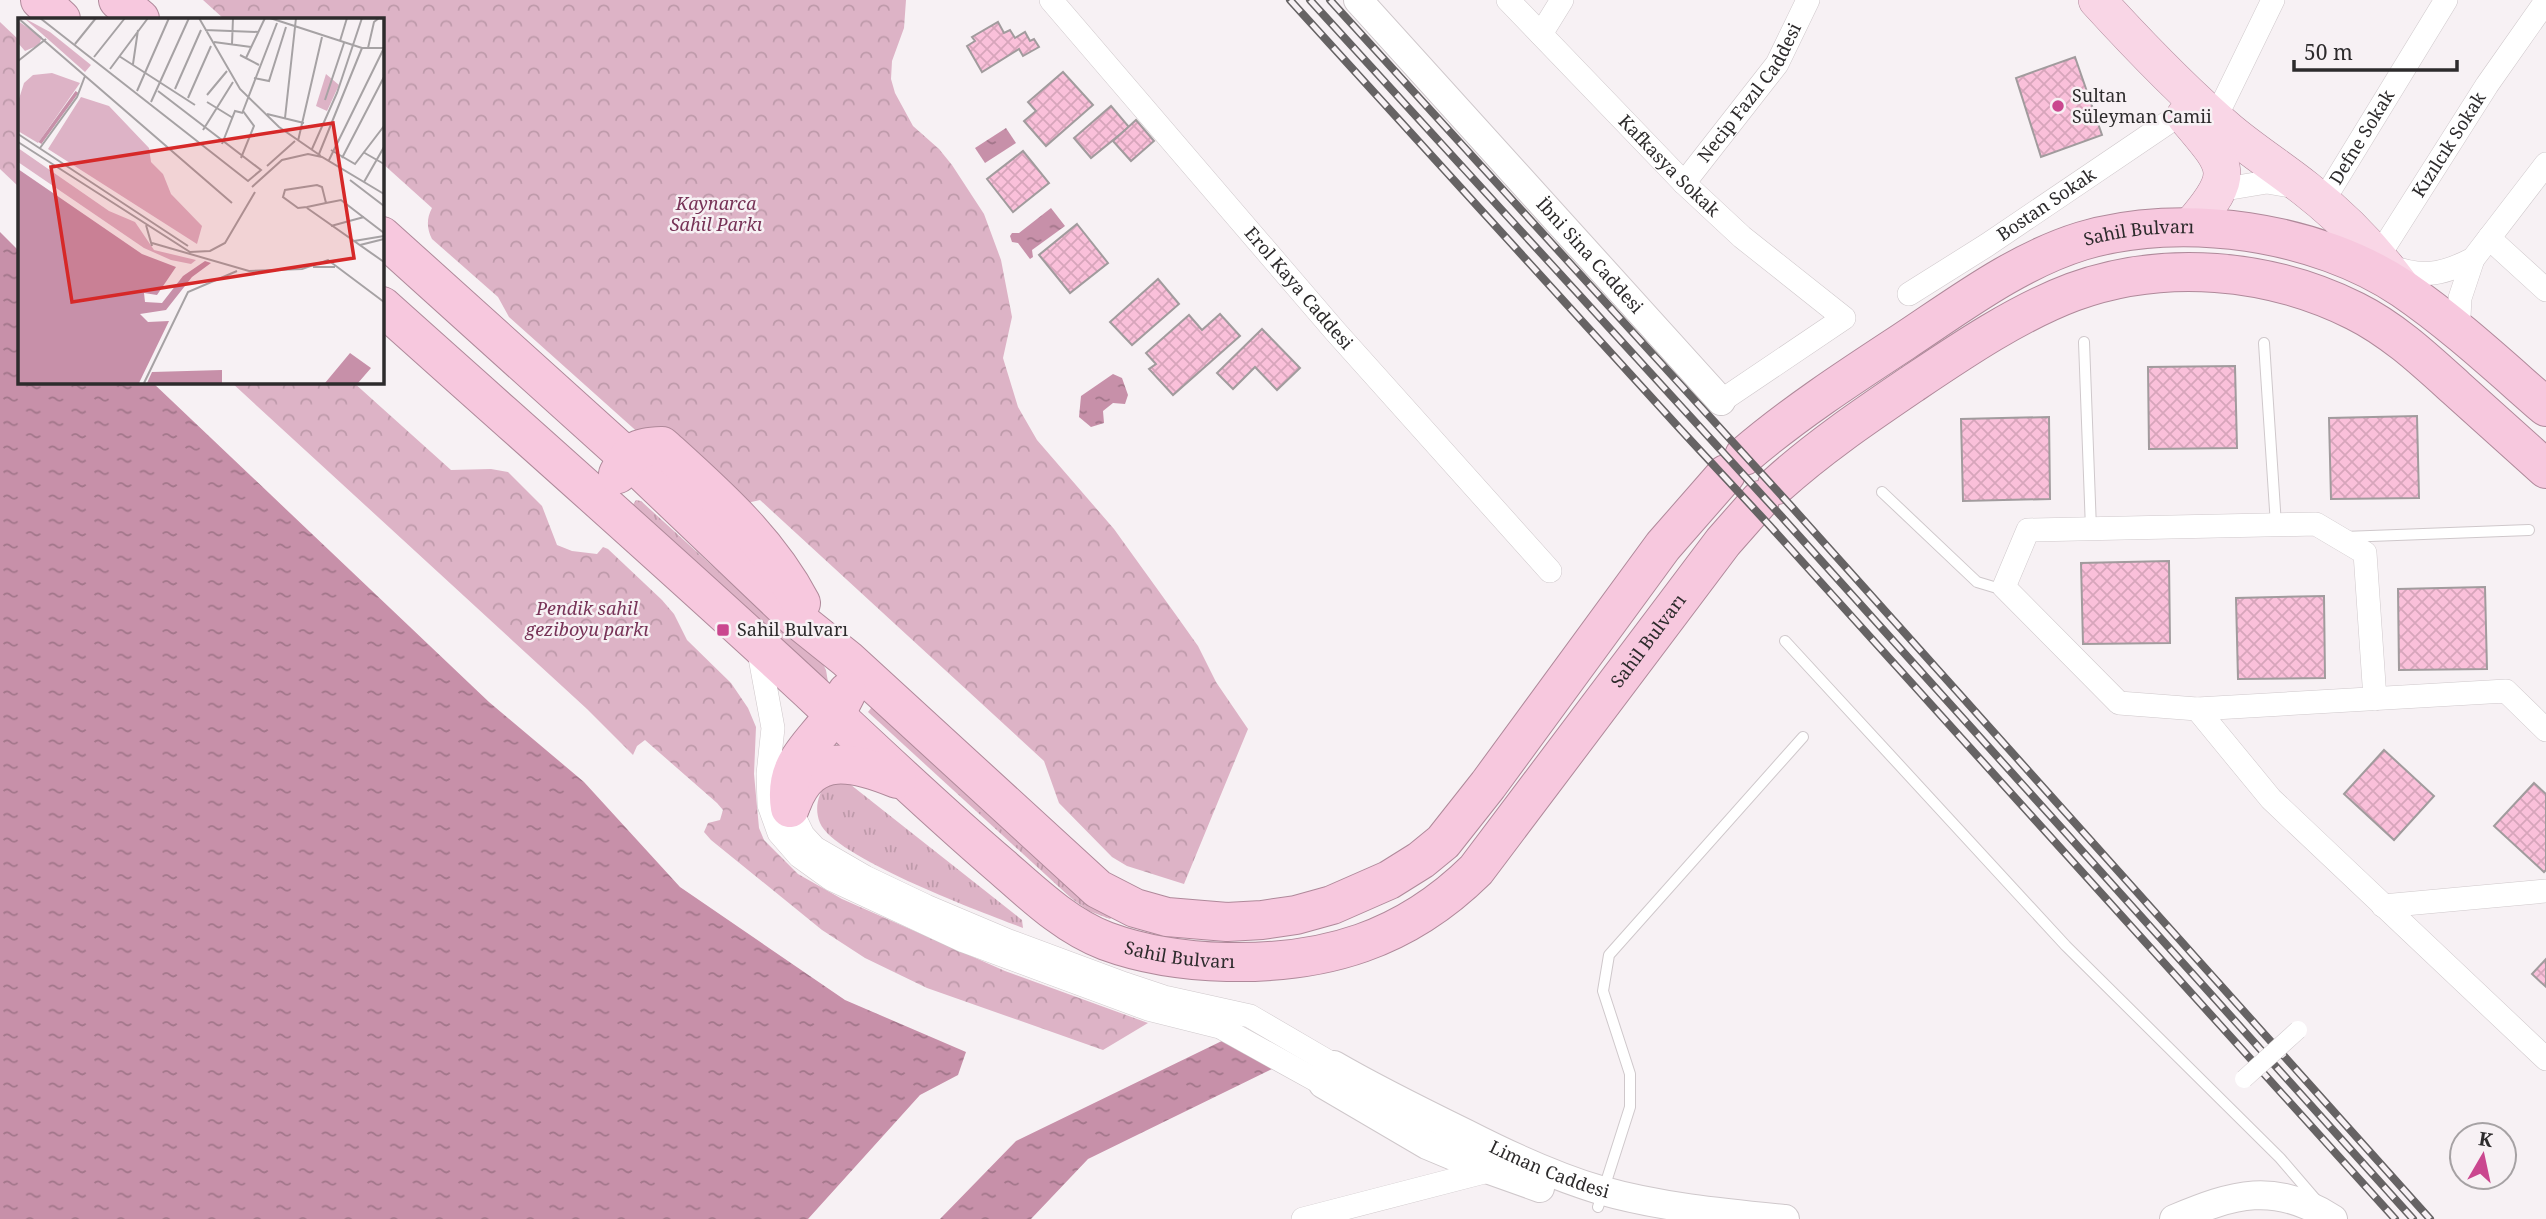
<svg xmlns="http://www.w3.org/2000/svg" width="2546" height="1219" font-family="'Noto Serif',serif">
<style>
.grass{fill:url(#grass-tufts)}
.park{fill:url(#park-crowns)}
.water{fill:url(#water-ripples)}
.building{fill:url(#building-cross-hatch);stroke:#a19b9d;stroke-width:2}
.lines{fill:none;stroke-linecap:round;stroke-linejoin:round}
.service-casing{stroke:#cfc8cb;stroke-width:12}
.minor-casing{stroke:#cfc8cb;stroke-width:24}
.tertiary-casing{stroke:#cfc8cb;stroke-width:30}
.primary-casing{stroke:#af899a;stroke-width:38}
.trunk-casing{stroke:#af899a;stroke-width:40}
.service{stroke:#fff;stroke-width:10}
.minor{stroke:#fff;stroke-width:23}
.tertiary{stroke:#fff;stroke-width:28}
.primary{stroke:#f9d6e6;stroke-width:37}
.trunk{stroke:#f7c8de;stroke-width:38}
.rail-casing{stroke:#666364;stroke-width:8}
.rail{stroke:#f7f1f4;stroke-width:5;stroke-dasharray:16;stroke-linecap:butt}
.pedestrian-bridge-casing{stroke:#cfc8cb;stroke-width:19;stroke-linecap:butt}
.pedestrian-bridge{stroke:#fff;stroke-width:18}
.poi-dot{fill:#ca478f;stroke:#f7f1f4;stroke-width:2.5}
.labels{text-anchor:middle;stroke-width:5;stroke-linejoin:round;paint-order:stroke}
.street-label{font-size:18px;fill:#2d2b2c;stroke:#f7f1f4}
.poi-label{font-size:18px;fill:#2d2b2c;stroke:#f7f1f4;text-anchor:start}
.park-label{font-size:18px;font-style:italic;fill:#773357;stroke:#f7f1f4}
.inset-river{fill:none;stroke:#c790a9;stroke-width:3.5}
.inset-road{fill:none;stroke:#a6a2a4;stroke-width:2}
.view{fill:#d62828;fill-opacity:0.15;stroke:#d62828;stroke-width:3.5}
.inset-edge{fill:none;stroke:#2d2b2c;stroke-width:3.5}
</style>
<defs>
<pattern id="grass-tufts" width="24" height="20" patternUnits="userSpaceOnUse" patternTransform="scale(1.75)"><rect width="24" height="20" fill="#ddb3c6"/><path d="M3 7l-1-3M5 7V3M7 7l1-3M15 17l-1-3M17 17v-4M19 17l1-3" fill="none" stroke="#be9aaa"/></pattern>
<pattern id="park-crowns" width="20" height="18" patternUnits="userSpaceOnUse" patternTransform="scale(1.75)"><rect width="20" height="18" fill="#ddb3c6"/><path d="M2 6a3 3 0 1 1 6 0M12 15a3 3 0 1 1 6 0" fill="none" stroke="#be9aaa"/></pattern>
<pattern id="water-ripples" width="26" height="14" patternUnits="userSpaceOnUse" patternTransform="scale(1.75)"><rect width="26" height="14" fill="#c790a9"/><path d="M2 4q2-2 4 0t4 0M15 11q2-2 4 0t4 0" fill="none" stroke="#a2768a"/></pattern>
<pattern id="building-cross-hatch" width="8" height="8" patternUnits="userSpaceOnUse" patternTransform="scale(1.75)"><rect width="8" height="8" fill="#fac0da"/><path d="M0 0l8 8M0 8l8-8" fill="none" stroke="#d7a5bb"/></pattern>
</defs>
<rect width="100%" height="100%" fill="#f7f1f4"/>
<g class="grass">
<polygon points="636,500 641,501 764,613 820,658 826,670 828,682 630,509"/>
<polygon points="875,703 1112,917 1110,919 1089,911 1071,898 868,712"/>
<path d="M846 781 1022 920 1023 928C984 913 835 858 820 823 814 808 818 794 827 783Z"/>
</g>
<g class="park">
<path d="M203 0H906L904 28 892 61 891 79 895 93 913 126 939 149 952 165 984 214 1001 260 1012 317 1003 358 1018 407 1037 440 1114 529 1176 615 1198 646 1216 682 1248 729 1184 884 1127 866 1112 857 1059 803 1044 761 760 500 738 505 661 453 509 317 498 297 432 239C427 229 426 219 432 208L382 163V19H224Z"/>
<polygon points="0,22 19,40 19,187 0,169"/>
<polygon points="231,382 353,382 451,470 491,469 508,472 542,506 557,545 572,551 597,554 603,547 608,549 662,600 674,614 687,640 731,683 748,708 756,727 754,774 759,828 764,840 798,874 842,899 1005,971 1148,1023 1103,1050 927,988 865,958 822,930 711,840 704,832 708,823 720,820 723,810 717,803 645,740 637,746 633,755 587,709"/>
</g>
<g class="water">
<polygon points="1006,128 1016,143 985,163 975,148"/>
<polygon points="1051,208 1065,226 1032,250 1033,257 1030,259 1018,243 1012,242 1010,236 1012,233 1019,233"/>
<polygon points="0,232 19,251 19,382 152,382 489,702 584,782 680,887 845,1000 966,1052 958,1075 920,1095 808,1219 0,1219"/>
<polygon points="1113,374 1122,378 1128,395 1125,404 1113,403 1103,411 1104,423 1091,427 1079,417 1081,396"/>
<polygon points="1230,1037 1278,1066 1088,1159 1031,1219 940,1219 1016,1141"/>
</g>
<g class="building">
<polygon points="998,22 1004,33 1010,30 1015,38 1025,32 1030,41 1034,39 1039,47 1023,56 1019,49 982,72 967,46 975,41 972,37"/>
<polygon points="2075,57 2102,135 2041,157 2016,78"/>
<polygon points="1063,72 1093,105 1046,146 1024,121 1036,111 1028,102"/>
<polygon points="1111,106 1129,127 1091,158 1074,138"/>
<polygon points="1136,120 1154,141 1131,161 1113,141"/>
<polygon points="1023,151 1049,183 1013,212 987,179"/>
<polygon points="1077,224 1108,263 1070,293 1039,255"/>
<polygon points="1158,279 1179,304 1132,345 1110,322"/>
<polygon points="1220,314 1240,336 1173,395 1149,369 1156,364 1146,353 1189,315 1202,330"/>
<polygon points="1262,329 1300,368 1277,390 1255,367 1233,389 1217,373"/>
<polygon points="2235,366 2237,448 2149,449 2148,367"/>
<polygon points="2417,416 2419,498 2331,499 2329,418"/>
<polygon points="2049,417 2050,499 1963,501 1961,419"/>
<polygon points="2169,561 2170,643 2083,644 2081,563"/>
<polygon points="2485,587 2487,669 2399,670 2398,589"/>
<polygon points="2324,596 2325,678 2238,679 2236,598"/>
<polygon points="2384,750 2434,796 2394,840 2344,794"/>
<polygon points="2534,783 2546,794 2546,870 2544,872 2494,826"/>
<polygon points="2546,959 2546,987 2532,974"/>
</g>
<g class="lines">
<defs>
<g id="service">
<polyline points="2084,342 2091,529"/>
<polyline points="2264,343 2276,525"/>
<polyline points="1882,492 1977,582 2007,591"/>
<polyline points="2344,537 2529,530"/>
<polyline points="1785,641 2066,946 2280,1158 2317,1201"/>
<polyline points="1598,1207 1630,1107 1630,1074 1603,991 1609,955 1803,737"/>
</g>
<g id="minor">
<path id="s1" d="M1051 0 1335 331 1550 571"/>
<path id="s2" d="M1508 0 1684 183 1742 237 1844 318 1721 401"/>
<polyline points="1541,34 1562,0"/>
<polyline points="2215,119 2273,0"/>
<path id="s3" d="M1684 183 1777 64 1808 0"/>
<polyline points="2219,190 2267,182 2296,187"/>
<path id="s4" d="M2322 203 2446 0"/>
<polyline points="2489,238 2546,290"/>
<path id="s5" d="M2378 257 2487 85 2546 1"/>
<path d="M2386 265C2421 278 2440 276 2473 259"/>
<path id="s6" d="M1909 294 1987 245 2182 113"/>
<polyline points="2461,334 2459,317 2460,298 2473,259 2546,164"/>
<polyline points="758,647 773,728 768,774 769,805 779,833 799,856 831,879 964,941 1148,1009 1220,1027 1323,1084"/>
<polyline points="2375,699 2365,553 2316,524 2028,530 2004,587 2119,703 2197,709 2506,691 2546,730"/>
<polyline points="2197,709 2271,799 2546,1059"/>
<polyline points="790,808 803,835 815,848 865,877 926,906 1009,941 1125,984 1164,997 1250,1016 1334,1065"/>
<polyline points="2383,906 2546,891"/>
<polyline points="1303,1219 1492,1170"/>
</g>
<g id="tertiary">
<path id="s7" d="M1358 0 1721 401"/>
<path id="s8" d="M1334 1065C1377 1090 1422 1112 1467 1134 1510 1156 1553 1176 1600 1190 1659 1207 1723 1213 1785 1219"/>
<polyline points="1323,1084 1427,1145 1470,1163 1540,1188"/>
<path d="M2174 1219C2234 1194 2274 1181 2333 1219"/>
</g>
<g id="primary">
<path d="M2097 0C2139 46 2182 91 2229 131 2254 152 2281 169 2306 189 2342 217 2375 251 2402 288"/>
<path d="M2185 116C2228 167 2238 172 2191 226"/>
</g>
<g id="trunk">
<polyline points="40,0 61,19"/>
<polyline points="118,0 140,19"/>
<polyline points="382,236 627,457 797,619 847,659 1098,889 1135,908 1167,917 1227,922 1262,920 1296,915 1332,905 1389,880 1421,860 1443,842 1488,785 1663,546 1726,474"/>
<path id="s9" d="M382 306C528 437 675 566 819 700 879 756 939 813 1001 866 1033 894 1066 926 1106 941 1144 955 1187 961 1227 962 1325 964 1405 940 1476 870L1723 542 1760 500"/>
<path id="s10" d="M1744 456C1793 414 1848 378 1903 342 1959 305 2017 261 2082 241 2182 211 2317 231 2403 289 2454 324 2500 367 2546 407"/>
<path d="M618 474C630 451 635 447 662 446 714 493 768 540 801 603"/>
<path d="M1777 485C1819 447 1865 416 1912 384 1961 351 2017 313 2073 292 2164 259 2269 268 2355 311 2393 330 2424 359 2456 388 2486 415 2516 442 2546 469"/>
<path d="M792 803C812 750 855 762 897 779"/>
<path d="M790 808C783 764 810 748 833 716 839 709 843 700 847 692"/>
</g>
</defs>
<use href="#service" class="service-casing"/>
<use href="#minor" class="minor-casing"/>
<use href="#tertiary" class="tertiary-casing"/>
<use href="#primary" class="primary-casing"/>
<use href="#trunk" class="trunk-casing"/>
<use href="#service" class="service"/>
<use href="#minor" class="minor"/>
<use href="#tertiary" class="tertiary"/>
<use href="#primary" class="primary"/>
<use href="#trunk" class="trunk"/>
<defs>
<g id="rail">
<polyline points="1290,0 1681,430 1770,526 2395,1219"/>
<polyline points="1310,0 1781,516 2413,1219"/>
<polyline points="1330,0 1791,506 2430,1219"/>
</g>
</defs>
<use href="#rail" class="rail-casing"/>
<use href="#rail" class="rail"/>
<defs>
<polyline id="pedestrian-bridge" points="2244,1079 2298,1030"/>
</defs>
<use href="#pedestrian-bridge" class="pedestrian-bridge-casing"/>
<use href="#pedestrian-bridge" class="pedestrian-bridge"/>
</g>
<g class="poi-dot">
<circle cx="2058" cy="106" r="7"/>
<rect x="716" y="623" width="14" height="14" rx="3.5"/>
</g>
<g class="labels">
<g class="street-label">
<text dy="6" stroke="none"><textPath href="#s3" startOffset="112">Necip Fazıl Caddesi</textPath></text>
<text dy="6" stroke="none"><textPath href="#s4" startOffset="77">Defne Sokak</textPath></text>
<text dy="6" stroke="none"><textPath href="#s5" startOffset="133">Kızılcık Sokak</textPath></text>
<text dy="6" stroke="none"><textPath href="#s2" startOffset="231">Kafkasya Sokak</textPath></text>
<text dy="6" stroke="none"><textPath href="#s6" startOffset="164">Bostan Sokak</textPath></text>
<text dy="6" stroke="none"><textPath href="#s10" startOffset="460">Sahil Bulvarı</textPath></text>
<text dy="6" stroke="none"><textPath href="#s7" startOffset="345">İbni Sina Caddesi</textPath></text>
<text dy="6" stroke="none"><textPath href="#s1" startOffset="380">Erol Kaya Caddesi</textPath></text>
<text dy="6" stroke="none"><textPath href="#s9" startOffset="1648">Sahil Bulvarı</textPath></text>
<text dy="6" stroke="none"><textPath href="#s9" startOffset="1040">Sahil Bulvarı</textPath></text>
<text dy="6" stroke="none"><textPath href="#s8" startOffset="240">Liman Caddesi</textPath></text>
</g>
<g class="poi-label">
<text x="2072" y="102">Sultan<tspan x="2072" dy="21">Süleyman Camii</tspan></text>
<text x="737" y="636">Sahil Bulvarı</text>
</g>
<g class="park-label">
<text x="716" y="210">Kaynarca<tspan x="716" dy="21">Sahil Parkı</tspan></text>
<text x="587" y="615">Pendik sahil<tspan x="587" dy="21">geziboyu parkı</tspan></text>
</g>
</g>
<g transform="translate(18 18)">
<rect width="366" height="366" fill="#f7f1f4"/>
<path d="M6 0 32 14 73 47 67 54ZM0 3 24 19 21 27 7 33 0 25ZM308 56 321 67 309 93 298 88Z" fill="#ddb3c6"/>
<path d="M34 55 62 65 20 125 0 113V84L6 65 15 57ZM63 79 91 88 131 130 133 144 145 156 153 176 184 208 179 226 30 131ZM0 130 91 193 117 204 136 232 178 242 173 246 153 242 126 230 0 144Z" fill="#ddb3c6"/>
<path d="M0 151 124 236 158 249 139 277 126 275 127 284 144 285 165 258 187 243 193 245 174 259 148 292 122 296 130 304 151 303 121 365H0ZM332 335 353 350 340 365H307ZM204 352V365H129L134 354Z" fill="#c790a9"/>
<path class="inset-river" d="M22 125 59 74"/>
<path class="inset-road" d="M0 0 214 185M22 0 230 163 243 152 140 73M181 0 222 71 261 109 303 138M252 0 344 30H366M187 12 241 14M322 23 329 0M196 24 233 29M57 26 78 0M214 26 215 0M350 30 356 4 361 0M222 37 241 47M101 38 177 87M76 39 107 0M228 40 247 0M0 43 28 21M115 46 120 12M92 51 130 0M236 60 251 63 268 9M157 71 183 12M119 73 151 0M189 77 209 53M170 80 193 28M307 82 326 25M133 84 171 0M189 84 215 100M249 96 286 105M267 100 278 0M185 112 215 64M0 116 170 228M280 123 304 19M0 124 172 234 192 233 207 225 237 174M204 126 217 93 225 95M22 130 59 79 67 58M294 131 319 75 344 0M313 132 337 146 366 108M345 134 366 146M301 136 344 30M223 140 236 108 225 93 259 5M324 140 366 59M311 142 366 30M249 148 277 123M332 162 366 188M346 164 366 129M234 169 264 142 290 136 304 139 366 176M308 185 304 169 299 167 267 172 265 179 280 190 289 189 308 185 323 182 366 215M289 190 366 244M128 207 134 228M313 208 346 199M336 223 366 218M134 225 231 253 284 251 310 242 366 284M342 227 366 221M295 249H317M126 365 170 274 219 253"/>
<path class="view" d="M315 105 336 240 54 284 33 149Z"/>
<rect width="366" height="366" class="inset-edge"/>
</g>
<g transform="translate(2483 1156) rotate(9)"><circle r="33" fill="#f7f1f4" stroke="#a6a2a4" stroke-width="2"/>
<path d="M0-5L12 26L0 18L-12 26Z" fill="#ca478f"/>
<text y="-10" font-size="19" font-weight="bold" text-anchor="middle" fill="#2d2b2c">K</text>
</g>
<path d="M2294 60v10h163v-10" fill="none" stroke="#2d2b2c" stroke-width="3.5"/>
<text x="2304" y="60" font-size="21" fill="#2d2b2c" stroke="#f7f1f4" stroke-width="5" paint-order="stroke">50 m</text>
</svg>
